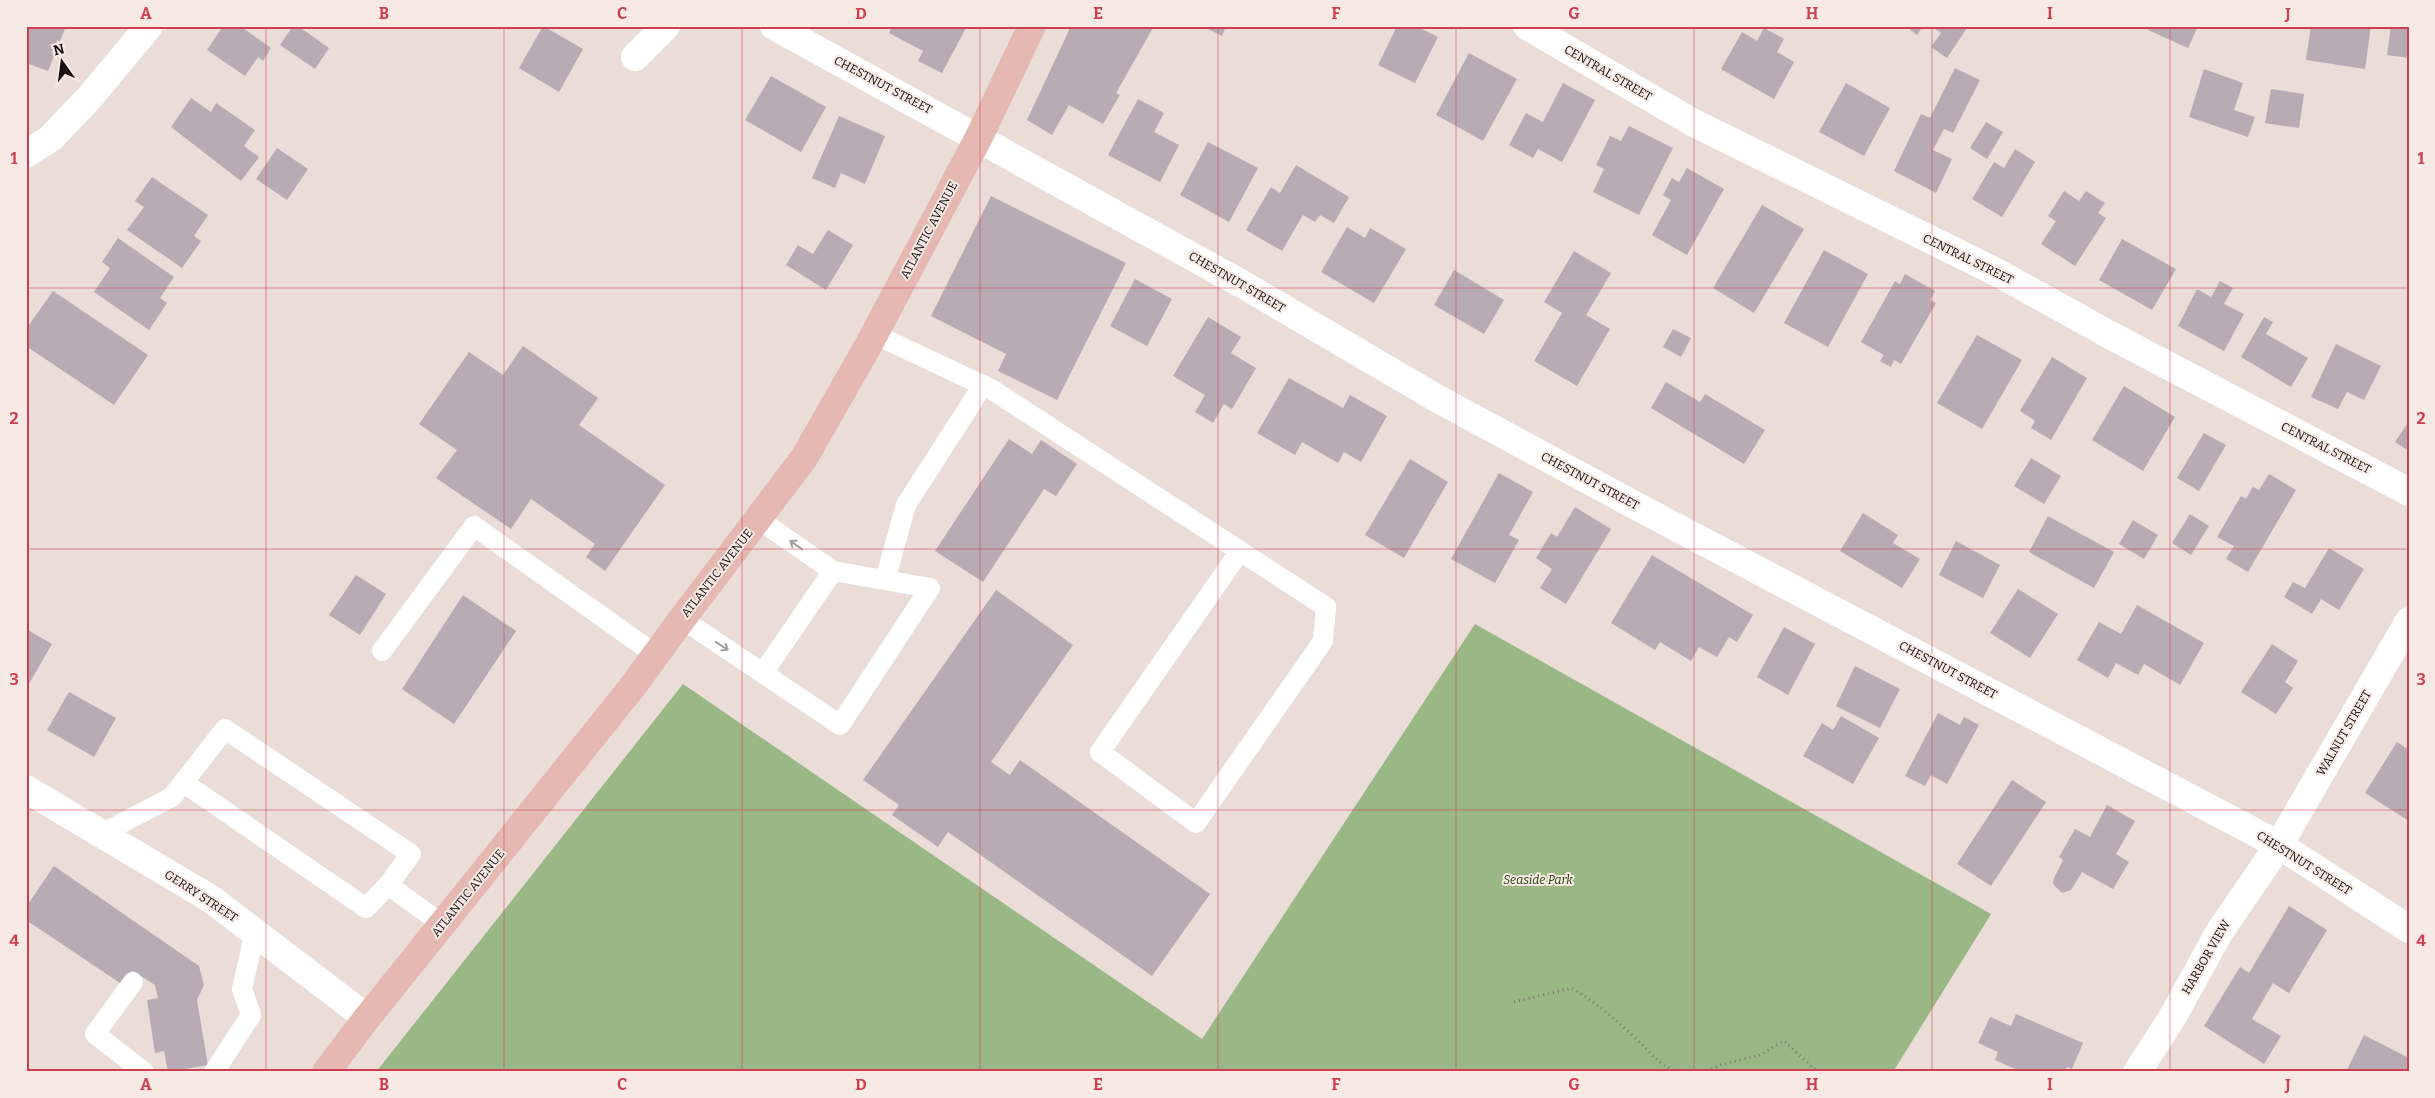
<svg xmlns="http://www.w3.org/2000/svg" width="2435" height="1098" font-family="Bitter,serif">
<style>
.green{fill:#99b886}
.building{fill:#b8acb4}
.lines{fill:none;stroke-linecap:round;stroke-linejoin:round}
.path{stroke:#7f7572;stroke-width:3;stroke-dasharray:1 4;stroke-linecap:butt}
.service{stroke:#fff;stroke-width:20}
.minor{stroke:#fff;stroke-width:28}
.tertiary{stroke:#fff;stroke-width:28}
.primary{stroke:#e5b9b1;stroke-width:28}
.oneway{stroke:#a2a09f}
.grid{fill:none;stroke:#cf3e4f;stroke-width:1;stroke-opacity:0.55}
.labels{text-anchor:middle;stroke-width:4;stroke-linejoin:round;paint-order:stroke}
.street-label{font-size:12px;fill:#161110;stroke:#f7e9e4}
.park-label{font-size:12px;font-style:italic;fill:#223e09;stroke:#f7e9e4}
.neatline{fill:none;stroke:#cf3e4f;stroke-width:2}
.grid-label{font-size:16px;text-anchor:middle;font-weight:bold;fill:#cf3e4f}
</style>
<rect width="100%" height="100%" fill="#eadcd7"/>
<polygon class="green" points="1475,624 1991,914 1893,1072 376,1072 683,684 1202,1039"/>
<g class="building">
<polygon points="26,26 66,26 48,71 26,63"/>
<polygon points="223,26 240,26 271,48 263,61 258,57 245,76 207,50"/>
<polygon points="293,26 298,26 329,48 315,69 280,45"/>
<polygon points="543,26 583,49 559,92 519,68"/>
<polygon points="892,26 967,26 942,73 918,61 923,51 889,33"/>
<polygon points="1071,26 1154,26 1116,93 1120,95 1103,124 1069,105 1052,135 1027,120"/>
<polygon points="1202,26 1226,26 1222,36"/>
<polygon points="1397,26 1416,26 1438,37 1415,83 1378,65"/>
<polygon points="1905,26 1923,26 1917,35"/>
<polygon points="1931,26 1964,26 1967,28 1947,58 1931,47 1941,33"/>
<polygon points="2150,26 2198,26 2188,48 2148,30"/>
<polygon points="2311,26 2371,26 2365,69 2306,60"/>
<polygon points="2391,26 2409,26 2409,58 2387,55"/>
<polygon points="1764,28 1784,39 1777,52 1794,62 1774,99 1721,69 1742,32 1757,41"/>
<polygon points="1469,53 1517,79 1483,141 1436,115"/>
<polygon points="1955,68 1980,80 1953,133 1944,129 1933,150 1952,159 1936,193 1894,171 1921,114 1930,118"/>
<polygon points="2204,69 2243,83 2234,110 2255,117 2248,137 2189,117"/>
<polygon points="771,76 826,107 801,152 745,120"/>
<polygon points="1563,83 1595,100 1562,162 1538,149 1533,158 1509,145 1526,113 1543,122"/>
<polygon points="1846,83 1890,108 1864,156 1819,132"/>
<polygon points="2271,89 2304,94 2299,128 2265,123"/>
<polygon points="191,98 211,112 216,103 255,130 244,146 259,157 241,181 171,127"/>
<polygon points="1138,99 1164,113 1154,132 1179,145 1160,182 1108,155"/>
<polygon points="839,116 885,136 865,184 841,173 835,188 812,178"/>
<polygon points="1986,122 2003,132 1987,159 1970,148"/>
<polygon points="1629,126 1673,148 1639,215 1593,192 1604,169 1596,165 1610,136 1621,141"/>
<polygon points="1208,142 1258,168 1229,222 1180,195"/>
<polygon points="277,148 308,169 287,200 256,179"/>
<polygon points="2015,149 2035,162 2002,217 1972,199 1994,162 2004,168"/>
<polygon points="1296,165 1349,197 1334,223 1320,215 1315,222 1303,215 1282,251 1246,230 1271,187 1280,193"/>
<polygon points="1687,168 1724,189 1687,255 1652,235 1671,200 1663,195 1672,178 1679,182"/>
<polygon points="152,177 208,215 194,236 201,241 182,268 127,230 144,207 135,201"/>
<polygon points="2064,191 2079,201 2086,191 2105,203 2098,213 2106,218 2075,266 2041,244 2056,221 2048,216"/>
<polygon points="991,196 1126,263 1057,400 998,371 1006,354 931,316"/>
<polygon points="1762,205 1804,229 1754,313 1713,288"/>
<polygon points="1347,227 1365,238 1370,228 1406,249 1374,303 1321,272"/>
<polygon points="828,230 853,245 826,290 786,265 798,245 813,254"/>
<polygon points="118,238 174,277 160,298 167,303 149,330 94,292 110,268 102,262"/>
<polygon points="2122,239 2176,269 2152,310 2099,280"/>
<polygon points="1824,250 1868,274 1828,347 1784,323"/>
<polygon points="1574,251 1611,273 1586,315 1610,329 1577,386 1534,361 1562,313 1544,302"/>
<polygon points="1454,270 1504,300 1484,334 1434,305"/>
<polygon points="1905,274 1935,291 1930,300 1936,303 1901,364 1894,360 1891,367 1880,361 1884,355 1861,342 1895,281 1900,284"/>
<polygon points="1135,279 1172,299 1147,346 1110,326"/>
<polygon points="2220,281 2233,288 2224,304 2244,314 2224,351 2178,326 2197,289 2211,297"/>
<polygon points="53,291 148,355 114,405 26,346 26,329"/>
<polygon points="1208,317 1241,337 1231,353 1256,368 1232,409 1224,404 1213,423 1195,412 1205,395 1173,376"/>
<polygon points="2264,317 2273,322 2266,334 2308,358 2291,387 2241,357"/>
<polygon points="1673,329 1691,338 1681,357 1663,347"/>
<polygon points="1977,335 2022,360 1982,429 1937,403"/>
<polygon points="2336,344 2381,366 2364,400 2347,392 2338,409 2311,397"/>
<polygon points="523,346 598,398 579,425 665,485 605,571 586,557 595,544 531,499 511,529 436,478 457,450 419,424 469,352 503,375"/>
<polygon points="2052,357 2087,378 2051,440 2031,428 2035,421 2020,411"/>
<polygon points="1289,378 1343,408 1350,395 1387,416 1361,462 1344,452 1338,463 1302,442 1295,455 1257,433"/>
<polygon points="1666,382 1700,402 1705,394 1765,430 1744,464 1651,408"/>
<polygon points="2124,386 2175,417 2143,471 2092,440"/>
<polygon points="2409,421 2409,451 2395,442"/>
<polygon points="2204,433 2226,445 2199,491 2177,478"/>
<polygon points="1009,439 1032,454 1041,440 1077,464 1056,496 1044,489 983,582 935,551"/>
<polygon points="2031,458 2061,476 2044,504 2014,486"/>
<polygon points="1410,459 1448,482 1404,558 1365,535"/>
<polygon points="1499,473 1533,492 1509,535 1519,540 1495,583 1451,559"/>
<polygon points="2269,474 2296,490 2248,572 2226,559 2234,546 2217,537 2241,496 2246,499 2253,487 2259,490"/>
<polygon points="1575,507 1611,529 1566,604 1540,588 1552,569 1536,558 1551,533 1557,537"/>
<polygon points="1863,513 1898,535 1893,543 1920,559 1902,588 1840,551"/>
<polygon points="2190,514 2209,526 2191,555 2172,543"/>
<polygon points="2048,516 2114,552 2094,588 2029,552"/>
<polygon points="2133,520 2158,535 2144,559 2119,544"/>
<polygon points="1956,541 2000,565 1983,598 1939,575"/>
<polygon points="2329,548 2364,569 2339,610 2321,599 2312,614 2284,597 2293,582 2305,588"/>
<polygon points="1652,555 1753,615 1737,642 1729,637 1717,657 1699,647 1691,661 1660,642 1655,650 1611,623"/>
<polygon points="356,575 386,594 360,635 329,615"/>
<polygon points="2018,589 2058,614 2030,658 1990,633"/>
<polygon points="996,590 1073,645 991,762 1010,775 1020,760 1210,894 1152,976 948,832 938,847 892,815 899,805 863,780"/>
<polygon points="463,595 516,631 454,724 402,689"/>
<polygon points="2137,605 2204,643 2180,685 2144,664 2138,675 2116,663 2108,678 2077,660 2099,622 2121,634"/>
<polygon points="1784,627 1815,644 1788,695 1757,677"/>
<polygon points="26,629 52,644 26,689"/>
<polygon points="2272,644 2298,661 2285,682 2293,688 2276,714 2241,692"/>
<polygon points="1855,666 1900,689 1880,728 1836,706"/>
<polygon points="69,692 116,718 94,757 47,730"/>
<polygon points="1938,713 1960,725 1964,717 1979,725 1947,784 1931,775 1925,786 1905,776"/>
<polygon points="1841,716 1879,738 1853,784 1803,756 1822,723 1833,730"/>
<polygon points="2397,742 2409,750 2409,821 2365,793"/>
<polygon points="2012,780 2046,802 1991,886 1957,864"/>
<polygon points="2107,805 2135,821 2116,854 2129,862 2113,889 2082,872 2071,890 2062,893 2053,884 2054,878 2063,860 2059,857 2075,829 2090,837"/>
<polygon points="54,866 199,966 204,985 197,1000 208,1065 168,1072 164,1051 155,1053 147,1000 158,998 155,985 133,971 123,985 26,920 26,907"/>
<polygon points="2289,906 2327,930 2289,993 2273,983 2252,1019 2281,1036 2264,1064 2204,1026 2240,967 2249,973"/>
<polygon points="2016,1014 2083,1043 2072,1069 2067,1067 2064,1072 2014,1072 2015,1069 1995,1060 1998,1052 1978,1043 1990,1017 2011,1026"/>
<polygon points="2364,1035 2409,1058 2409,1072 2346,1072"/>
</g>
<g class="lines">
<g class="path">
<path d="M1514 1002 1572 988C1595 1002 1614 1018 1633 1036 1650 1051 1657 1064 1678 1072"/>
<polyline points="1707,1072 1720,1065 1760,1055 1784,1041 1818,1072"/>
</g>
<g class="service">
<polyline points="874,334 991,389 1326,607 1323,641 1196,823 1100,752 1240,551"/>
<polyline points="885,580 906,505 983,385"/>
<polyline points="682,619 840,725 930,588 833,571 758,519"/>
<polyline points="382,651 474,526 656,655"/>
<polyline points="763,673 833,571"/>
<polyline points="101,834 172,797 225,729 411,854 388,885 366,908 184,783"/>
<polyline points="388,885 442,924"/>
<polyline points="133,982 95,1034 144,1072"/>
<polyline points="214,1072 251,1015 242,989 255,932"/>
</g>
<g class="minor">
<polyline points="774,26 1242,284 1438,399 1638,507 2279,845 2409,929"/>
<polyline points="1527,26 1692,122 1998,273 2108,334 2409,492"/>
<polyline points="635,57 666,26"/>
<polyline points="26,154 51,138 90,97 149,26"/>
<polyline points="2137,1072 2172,1018 2220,931 2279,845 2409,621"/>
</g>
<polyline class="tertiary" points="26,789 211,899 367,1018"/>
<polyline class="primary" points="326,1072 367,1018 633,686 682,619 804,458 868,346 979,137 1032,26"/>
</g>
<defs><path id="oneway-shaft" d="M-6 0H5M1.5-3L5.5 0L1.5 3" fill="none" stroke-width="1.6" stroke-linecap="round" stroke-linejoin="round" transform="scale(1.25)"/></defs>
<g class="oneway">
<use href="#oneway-shaft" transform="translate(796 545) rotate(-145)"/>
<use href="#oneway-shaft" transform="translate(722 646) rotate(34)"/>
</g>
<path class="grid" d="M266 26V1072M504 26V1072M742 26V1072M980 26V1072M1218 26V1072M1456 26V1072M1694 26V1072M1932 26V1072M2170 26V1072M26 288H2409M26 549H2409M26 810H2409"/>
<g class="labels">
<g class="street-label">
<text transform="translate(1608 73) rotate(30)" y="4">CENTRAL STREET</text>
<text transform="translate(883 85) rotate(28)" y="4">CHESTNUT STREET</text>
<text transform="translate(929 230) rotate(-62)" y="4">ATLANTIC AVENUE</text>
<text transform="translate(1968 259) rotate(26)" y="4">CENTRAL STREET</text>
<text transform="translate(1237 282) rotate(30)" y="4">CHESTNUT STREET</text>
<text transform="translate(2326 448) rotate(27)" y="4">CENTRAL STREET</text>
<text transform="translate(1590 481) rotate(28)" y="4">CHESTNUT STREET</text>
<text transform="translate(717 573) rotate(-52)" y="4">ATLANTIC AVENUE</text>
<text transform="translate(1948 670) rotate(28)" y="4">CHESTNUT STREET</text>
<text transform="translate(2344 733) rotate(-60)" y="4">WALNUT STREET</text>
<text transform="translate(2304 863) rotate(32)" y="4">CHESTNUT STREET</text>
<text transform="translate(468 893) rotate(-51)" y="4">ATLANTIC AVENUE</text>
<text transform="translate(201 896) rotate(33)" y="4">GERRY STREET</text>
<text transform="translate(2206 957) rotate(-60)" y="4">HARBOR VIEW</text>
</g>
<g class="park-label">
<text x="1538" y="884">Seaside Park</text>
</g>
</g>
<rect width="2435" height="1098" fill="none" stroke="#f7e9e4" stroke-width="55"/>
<g transform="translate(62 62) rotate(346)" stroke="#f7e9e4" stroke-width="4" paint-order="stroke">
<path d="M0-4L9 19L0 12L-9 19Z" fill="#161110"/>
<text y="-8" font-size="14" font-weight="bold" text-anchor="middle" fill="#161110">N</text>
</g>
<rect x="28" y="28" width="2380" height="1042" class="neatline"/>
<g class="grid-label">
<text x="146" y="19">A</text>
<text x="384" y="19">B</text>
<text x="622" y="19">C</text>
<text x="861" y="19">D</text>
<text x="1098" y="19">E</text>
<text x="1336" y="19">F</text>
<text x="1574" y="19">G</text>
<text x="1812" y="19">H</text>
<text x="2050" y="19">I</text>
<text x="2288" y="19">J</text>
<text x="14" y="164">1</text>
<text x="2421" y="164">1</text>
<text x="14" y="424">2</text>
<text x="2421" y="424">2</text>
<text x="14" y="685">3</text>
<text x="2421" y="685">3</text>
<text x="14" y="946">4</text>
<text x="2421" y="946">4</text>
<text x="146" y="1090">A</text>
<text x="384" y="1090">B</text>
<text x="622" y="1090">C</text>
<text x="861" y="1090">D</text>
<text x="1098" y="1090">E</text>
<text x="1336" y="1090">F</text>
<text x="1574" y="1090">G</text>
<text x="1812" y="1090">H</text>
<text x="2050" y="1090">I</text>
<text x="2288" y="1090">J</text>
</g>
</svg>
